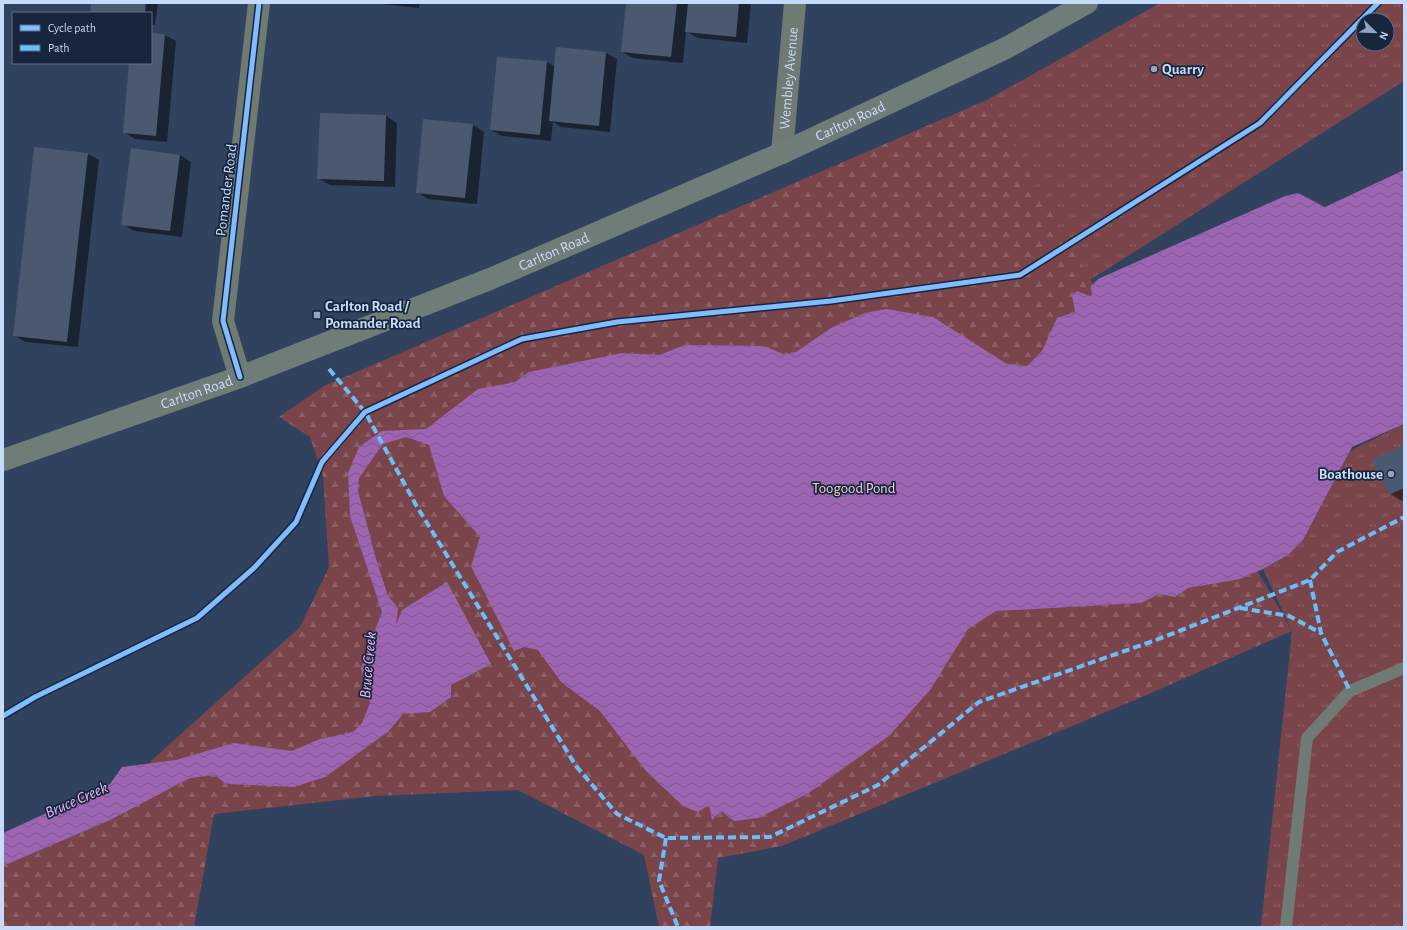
<svg xmlns="http://www.w3.org/2000/svg" width="1407" height="930" font-family="'Alegreya Sans',sans-serif">
<style>
.grass{fill:url(#grass-tufts);fill-rule:evenodd}
.forest{fill:url(#forest-firs)}
.water{fill:url(#water-waves)}
.shadow{fill:#0007}
.building{fill:#4a596f}
.lines{fill:none;stroke-linecap:round;stroke-linejoin:round}
.service{stroke:#6f7a73;stroke-width:12}
.minor{stroke:#6f7a73;stroke-width:22}
.secondary{stroke:#6f7d79;stroke-width:22}
.quiet{stroke:#69befc;stroke-width:4;stroke-dasharray:8 4;stroke-linecap:butt}
.cycleway-casing{stroke:#17263c;stroke-width:8}
.cycleway{stroke:#80bcff;stroke-width:5}
.poi-dot{fill:#92a5c2;stroke:#17263c;stroke-width:1.5}
.labels{text-anchor:middle;stroke-width:3.5;stroke-linejoin:round;paint-order:stroke}
.poi-label{font-size:15px;font-weight:bold;fill:#c6daf9;stroke:#17263c;text-anchor:start}
.street-label{font-size:15px;fill:#c6daf9;stroke:#17263c}
.park-label{font-size:15px;fill:#efd1d1;stroke:#17263c}
.water-label{font-size:16px;font-style:italic;fill:#eab8f7;stroke:#17263c}
</style>
<defs>
<pattern id="grass-tufts" width="24" height="20" patternUnits="userSpaceOnUse"><rect width="24" height="20" fill="#7a454a"/><path d="M3 7l-1-3M5 7V3M7 7l1-3M15 17l-1-3M17 17v-4M19 17l1-3" fill="none" stroke="#8b5f65"/></pattern>
<pattern id="forest-firs" width="22" height="20" patternUnits="userSpaceOnUse"><rect width="22" height="20" fill="#7a454a"/><path d="M5 1l3.5 6h-7zM16 11l3.5 6h-7z" fill="#8b5f65"/></pattern>
<pattern id="water-waves" width="16" height="10" patternUnits="userSpaceOnUse"><rect width="16" height="10" fill="#9c64b1"/><path d="M0 5q4-4 8 0t8 0" fill="none" stroke="#7a588d"/></pattern>
</defs>
<rect width="100%" height="100%" fill="#30425d"/>
<g class="grass">
<path d="M1160 3H1404V81L1090 280 987 100ZM1363 20H1387V44H1363Z"/>
<polygon points="1404,424 1404,927 1261,927 1292,631 1263,569 1286,556 1303,540 1350,451"/>
</g>
<polygon class="forest" points="987,100 1292,631 1142,697 782,846 718,858 710,927 659,927 644,855 518,790 375,796 214,814 194,927 3,927 3,866 108,821 152,760 300,627 329,567 323,476 310,437 279,417 324,386"/>
<polygon class="water" points="1404,170 1404,424 1352,447 1303,540 1288,555 1263,569 1240,579 1188,588 1175,597 1159,594 1141,603 996,611 968,629 930,690 889,736 807,794 758,818 734,821 721,811 712,820 709,805 698,812 683,806 646,771 600,711 561,682 538,650 524,647 514,651 471,566 480,537 444,496 429,445 406,437 383,444 359,478 358,491 376,559 388,596 398,608 396,625 402,610 447,582 491,664 451,685 451,697 430,712 403,714 388,732 325,777 294,787 226,784 215,775 190,778 108,821 3,866 3,833 110,784 122,767 176,760 234,743 292,751 320,739 353,732 362,723 370,703 361,668 382,612 350,516 348,473 359,447 382,431 426,429 478,389 515,382 529,372 622,353 659,355 685,345 764,346 783,354 796,352 831,328 865,313 886,309 933,317 1007,364 1027,366 1042,351 1057,318 1075,312 1072,295 1077,291 1092,297 1091,286 1098,279 1285,196 1298,193 1325,207"/>
<g class="shadow">
<polygon points="92,3 158,3 155,25 151,25 151,13 91,13"/>
<polygon points="373,3 420,3 419,8"/>
<polygon points="627,3 751,3 747,43 698,38 686,31 683,63 633,58 622,52"/>
<polygon points="151,34 165,35 176,41 167,142 135,139 124,132 130,63 151,63"/>
<polygon points="606,53 617,59 610,132 561,127 553,122 551,141 502,136 491,130 498,58 547,62 555,67"/>
<polygon points="386,116 397,123 395,187 330,185 318,178"/>
<polygon points="473,125 484,132 477,204 428,199 417,192"/>
<polygon points="88,154 99,160 78,347 25,342 14,335"/>
<polygon points="180,155 191,162 182,237 134,231 123,224"/>
<polygon points="1404,446 1404,502 1390,494"/>
</g>
<g class="building">
<polygon points="91,3 146,3 145,13 90,13"/>
<polygon points="626,3 677,3 671,57 621,52"/>
<polygon points="688,3 739,3 736,37 685,32"/>
<polygon points="151,33 165,34 156,136 123,133 129,63 151,63"/>
<polygon points="556,47 606,52 599,126 549,121"/>
<polygon points="497,57 547,61 540,135 490,130"/>
<polygon points="320,113 386,115 384,181 317,179"/>
<polygon points="423,119 473,124 465,198 416,193"/>
<polygon points="34,147 88,153 67,342 13,336"/>
<polygon points="131,148 180,155 170,231 121,225"/>
<polygon points="1404,445 1404,488 1389,495 1372,460"/>
</g>
<g class="lines">
<polyline class="service" points="1286,927 1307,738 1350,691 1404,668"/>
<g class="minor">
<path id="s1" d="M782 153 795 3"/>
<polyline points="240,377 223,321 259,3"/>
</g>
<path class="secondary" id="s2" d="M3 460 240 377 490 279 782 153 1006 48 1087 3"/>
<g class="quiet">
<polyline points="329,369 365,412 416,505 576,766 617,814 666,838 770,837 878,785 979,702 1156,640 1310,580 1337,552 1404,517"/>
<polyline points="1310,580 1321,633 1350,691"/>
<polyline points="1240,608 1289,616 1321,633"/>
<polyline points="666,838 659,881 678,927"/>
</g>
<defs>
<g id="cycleway">
<polyline points="240,377 223,321 259,3"/>
<polyline points="3,716 35,697 197,618 254,568 296,522 322,462 365,412 522,339 617,322 831,301 1020,275 1260,123 1378,3"/>
</g>
</defs>
<use href="#cycleway" class="cycleway-casing"/>
<use href="#cycleway" class="cycleway"/>
</g>
<g class="poi-dot">
<circle cx="1154" cy="69" r="4"/>
<rect x="313" y="311" width="8" height="8" rx="2"/>
<circle cx="1391" cy="474" r="4"/>
</g>
<g class="labels">
<g class="poi-label">
<text x="1162" y="74">Quarry</text>
<text x="325" y="311">Carlton Road /<tspan x="325" dy="17">Pomander Road</tspan></text>
<text x="1383" y="479" text-anchor="end">Boathouse</text>
</g>
<g class="street-label">
<text dy="5" stroke="none"><textPath href="#s1" startOffset="75">Wembley Avenue</textPath></text>
<text dy="5" stroke="none"><textPath href="#s2" startOffset="913">Carlton Road</textPath></text>
<text transform="translate(226 190) rotate(-83)" y="5">Pomander Road</text>
<text dy="5" stroke="none"><textPath href="#s2" startOffset="589">Carlton Road</textPath></text>
<text dy="5" stroke="none"><textPath href="#s2" startOffset="205">Carlton Road</textPath></text>
</g>
<g class="park-label">
<text x="854" y="493">Toogood Pond</text>
</g>
<g class="water-label">
<text transform="translate(367 665) rotate(-85)" y="6">Bruce Creek</text>
<text transform="translate(76 799) rotate(-24)" y="6">Bruce Creek</text>
</g>
</g>
<rect width="1407" height="930" fill="none" stroke="#c6daf9" stroke-width="8"/>
<rect x="12" y="12" width="140" height="52" fill="#17263c" stroke="#5d6e88"/>
<rect x="20" y="25" width="20" height="6" fill="#80bcff" stroke="#5d6e88"/>
<text x="48" y="32" font-size="12" fill="#c6daf9">Cycle path</text>
<rect x="20" y="45" width="20" height="6" fill="#69befc" stroke="#5d6e88"/>
<text x="48" y="52" font-size="12" fill="#c6daf9">Path</text>
<g transform="translate(1375 32) rotate(113)"><circle r="19" fill="#17263c" stroke="#5d6e88"/>
<path d="M0-3L7 15L0 10L-7 15Z" fill="#92a5c2"/>
<text y="-6" font-size="11" font-weight="bold" text-anchor="middle" fill="#c6daf9">N</text>
</g>
</svg>
